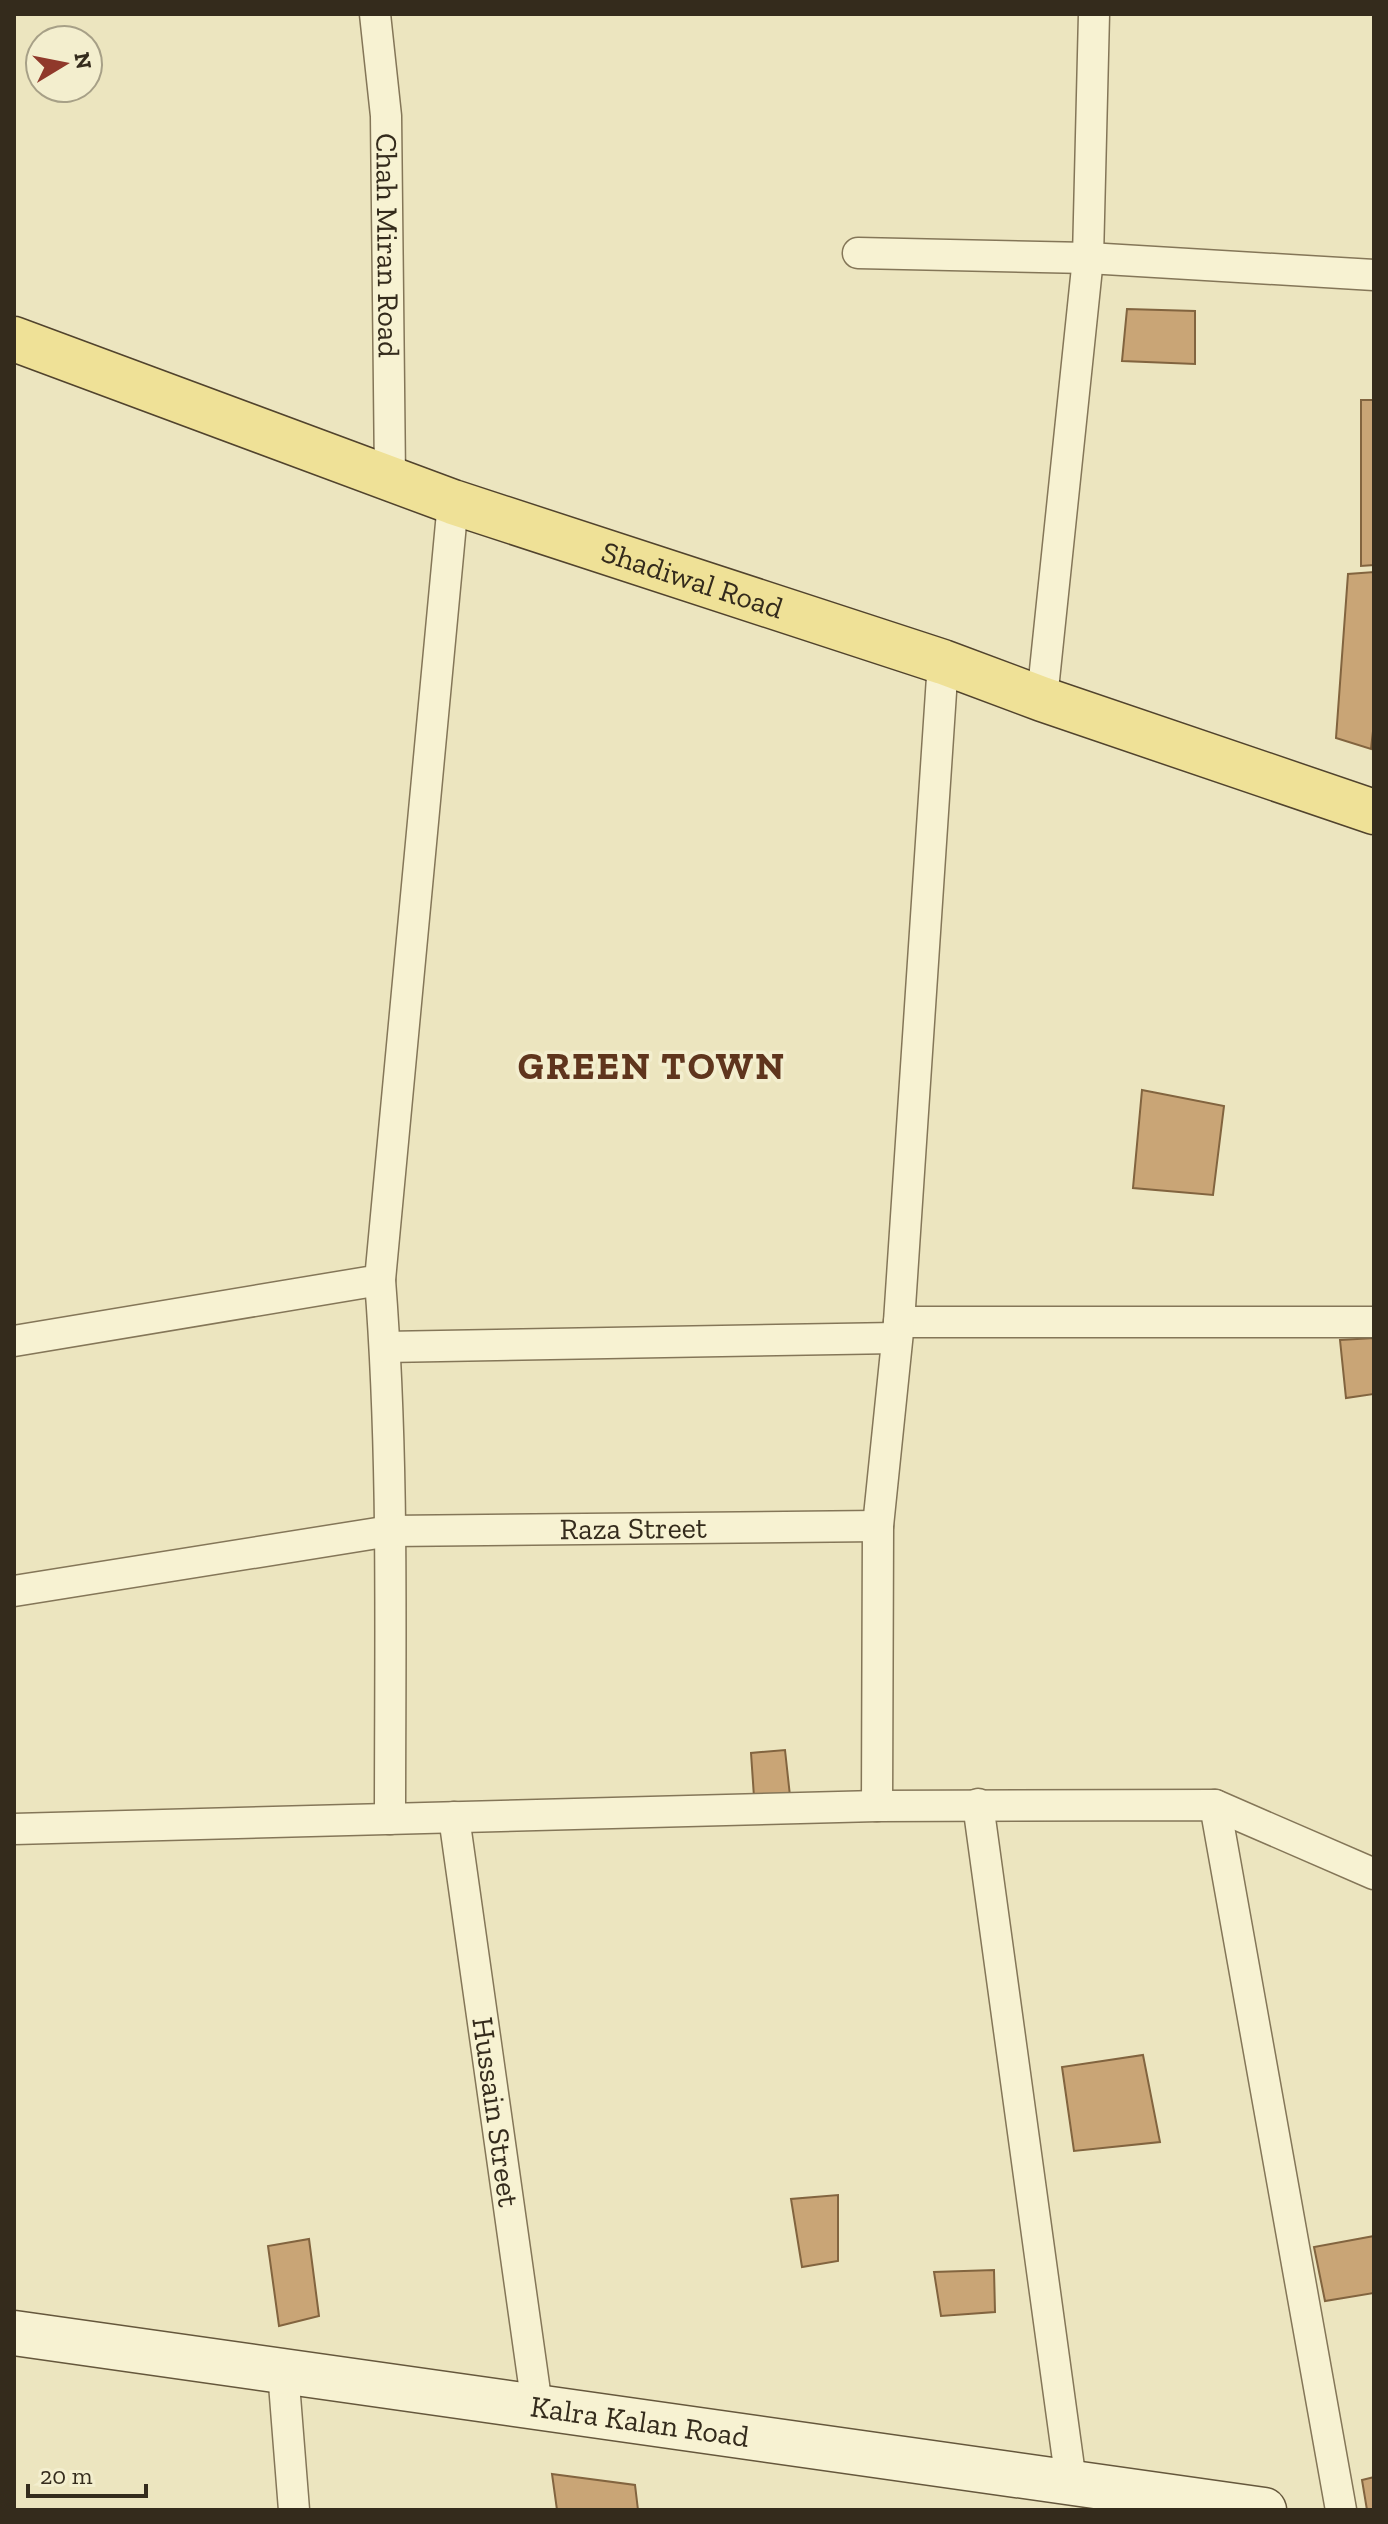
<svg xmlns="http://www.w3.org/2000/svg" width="1388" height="2524" font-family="'Zilla Slab',serif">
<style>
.building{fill:#c9a576;stroke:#82643f;stroke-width:2}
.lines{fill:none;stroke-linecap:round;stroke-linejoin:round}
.street-casing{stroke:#847658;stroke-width:33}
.secondary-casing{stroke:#65573c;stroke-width:47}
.primary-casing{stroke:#51432d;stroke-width:47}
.street{stroke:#f7f2d2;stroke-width:30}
.secondary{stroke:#f7f2d2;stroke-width:44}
.primary{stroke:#efe197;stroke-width:44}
.labels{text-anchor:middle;stroke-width:7;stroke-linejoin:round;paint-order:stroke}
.street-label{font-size:30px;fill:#342b1c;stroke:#f3eece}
.district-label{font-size:38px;font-weight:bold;letter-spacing:2px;fill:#5f351d;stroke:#f3eece}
</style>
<rect width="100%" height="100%" fill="#ece5bf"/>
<g class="building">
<polygon points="1127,309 1195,311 1195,364 1122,361"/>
<polygon points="1361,400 1374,400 1374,565 1361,566"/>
<polygon points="1374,572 1374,722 1371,749 1336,738 1348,574"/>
<polygon points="1142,1090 1224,1106 1213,1195 1133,1188"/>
<polygon points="1374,1338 1374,1394 1346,1398 1340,1340"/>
<polygon points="785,1750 790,1796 754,1797 751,1753"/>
<polygon points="1143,2055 1160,2142 1074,2151 1062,2067"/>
<polygon points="838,2195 838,2261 802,2267 791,2199"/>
<polygon points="1374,2236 1374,2293 1325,2301 1314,2247"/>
<polygon points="309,2239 319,2316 279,2326 268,2246"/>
<polygon points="994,2270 995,2312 941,2316 934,2272"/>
<polygon points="552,2474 635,2485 638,2510 557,2510"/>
<polygon points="1374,2477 1374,2510 1367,2510 1362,2480"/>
</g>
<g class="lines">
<defs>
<g id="street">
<path id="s1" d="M375 14 386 116 390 476"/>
<polyline points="858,253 1088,258 1374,275"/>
<polyline points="1042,699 1088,258 1094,14"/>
<path d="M380 1280C394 1459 390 1639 390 1819"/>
<polyline points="899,1322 1374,1322"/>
<polyline points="14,1341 380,1280 453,502"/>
<polyline points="385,1347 896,1338"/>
<path id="s2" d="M14 1591 390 1531 878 1526"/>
<polyline points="978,1804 1071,2482"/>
<polyline points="1215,1805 1341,2510"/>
<polyline points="877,1806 878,1526 899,1322 943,662"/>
<path id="s3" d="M454 1817 537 2406"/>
<polyline points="14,1829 877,1806 1215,1805 1374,1874"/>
<polyline points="283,2371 294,2510"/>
</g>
<g id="secondary">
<path id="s4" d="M14 2333 1264 2510"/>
</g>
<g id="primary">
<path id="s5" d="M14 339 453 502 943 662 1042 699 1374 812"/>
</g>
</defs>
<use href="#street" class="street-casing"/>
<use href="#secondary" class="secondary-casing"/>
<use href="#primary" class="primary-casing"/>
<use href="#street" class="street"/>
<use href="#secondary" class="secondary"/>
<use href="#primary" class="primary"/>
</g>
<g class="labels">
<g class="street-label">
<text dy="10" stroke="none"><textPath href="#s1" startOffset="232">Chah Miran Road</textPath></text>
<text dy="10" stroke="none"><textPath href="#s5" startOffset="720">Shadiwal Road</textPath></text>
<text dy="10" stroke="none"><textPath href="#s2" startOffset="624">Raza Street</textPath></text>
<text dy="10" stroke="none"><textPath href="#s3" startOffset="298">Hussain Street</textPath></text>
<text dy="10" stroke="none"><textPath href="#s4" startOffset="632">Kalra Kalan Road</textPath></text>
</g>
<g class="district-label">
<text x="652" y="1079">GREEN TOWN</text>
</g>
</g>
<rect width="1388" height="2524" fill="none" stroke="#342b1c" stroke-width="32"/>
<g transform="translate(64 64) rotate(80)"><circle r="38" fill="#f3eece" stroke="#a7a087" stroke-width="2"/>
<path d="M0-6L14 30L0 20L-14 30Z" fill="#90392b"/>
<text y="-12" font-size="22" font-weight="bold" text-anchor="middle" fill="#342b1c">N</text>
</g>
<path d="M28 2484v12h118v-12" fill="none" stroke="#342b1c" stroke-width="4"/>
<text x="40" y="2484" font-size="24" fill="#342b1c" stroke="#f3eece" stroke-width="6" paint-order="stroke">20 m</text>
</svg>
